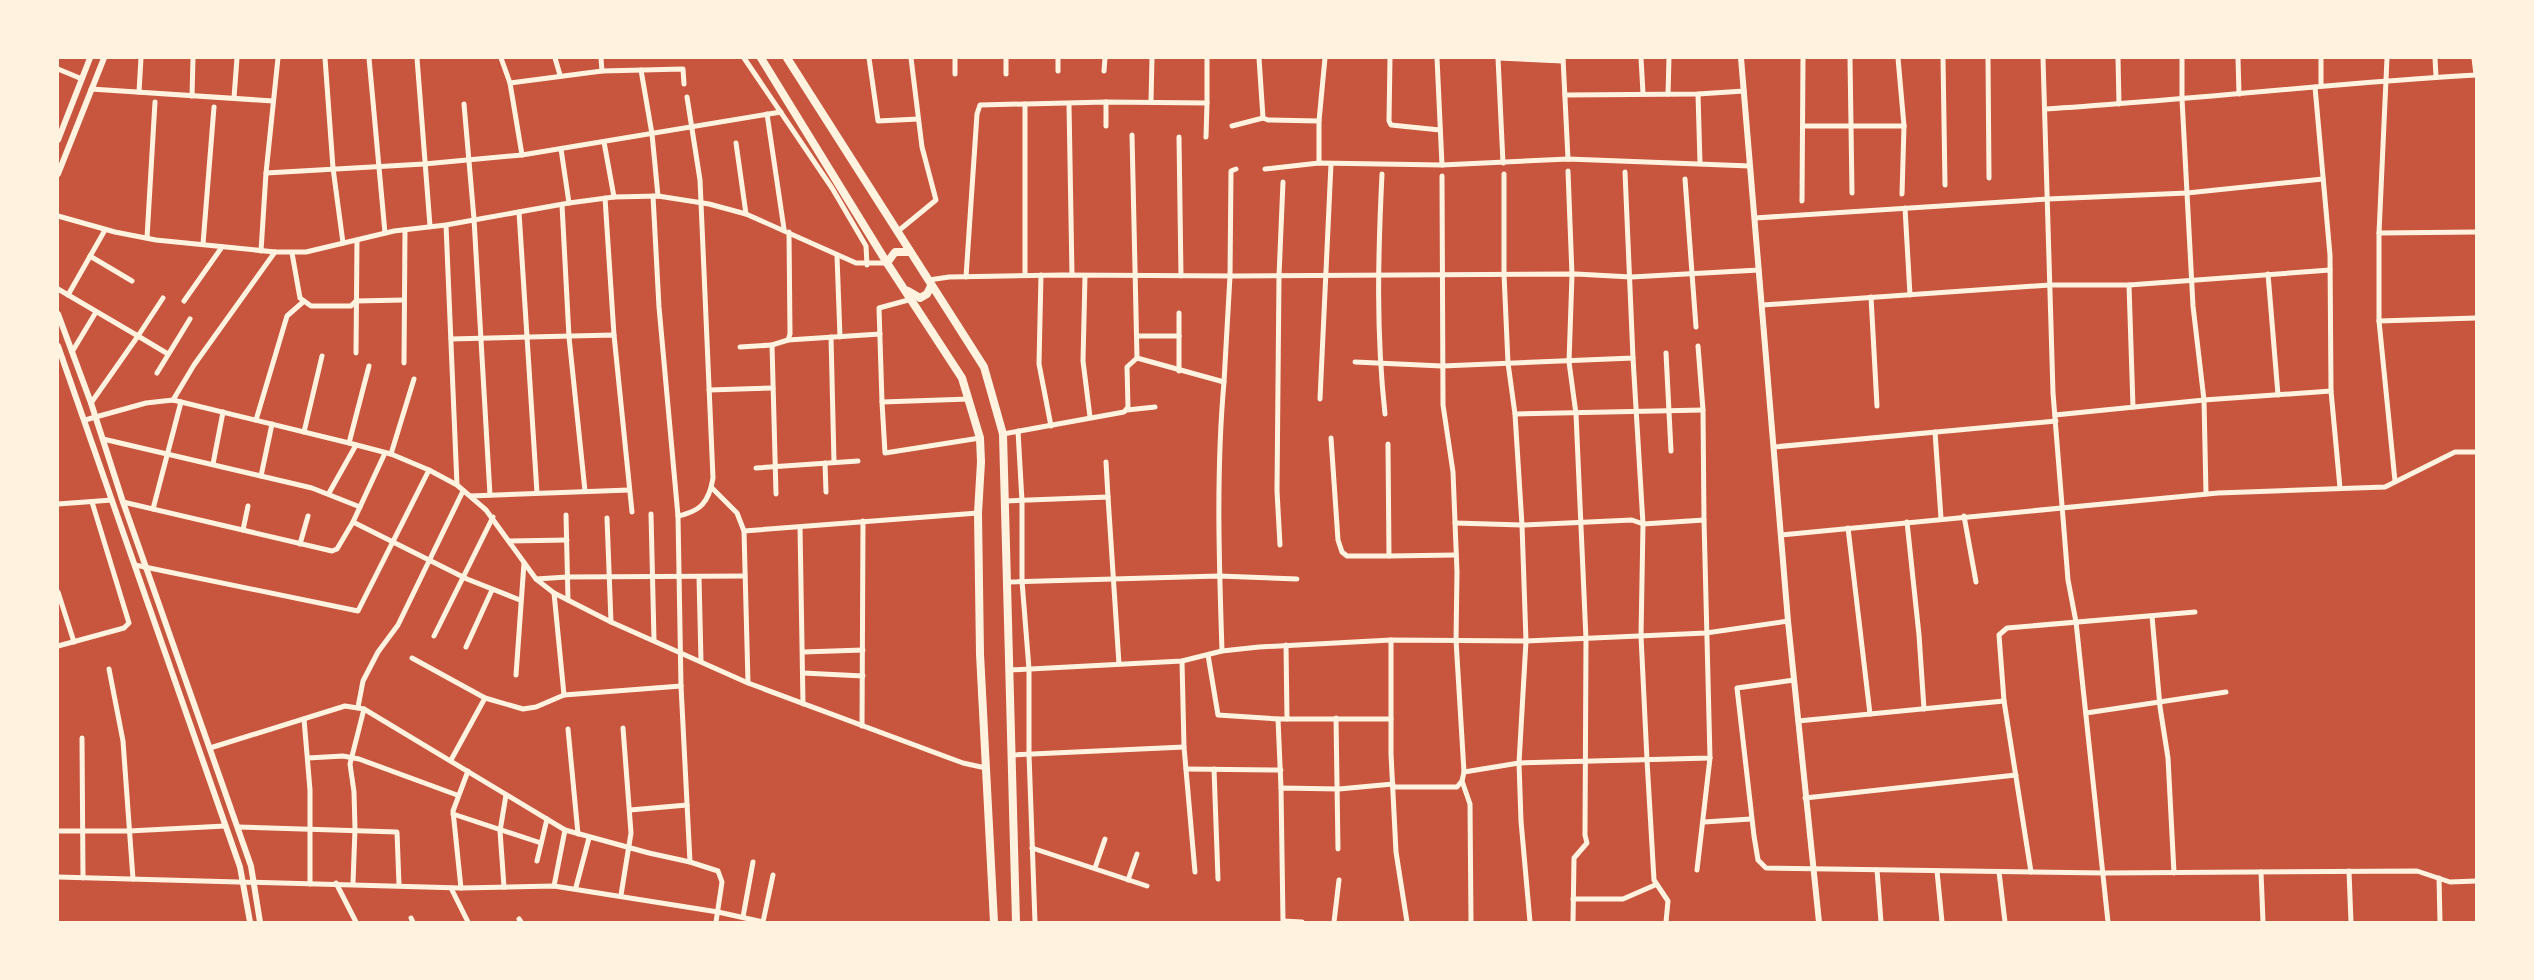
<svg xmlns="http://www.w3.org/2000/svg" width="2534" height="980" font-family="'PT Sans',sans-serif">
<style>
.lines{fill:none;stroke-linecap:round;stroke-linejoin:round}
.minor{stroke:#fff3e0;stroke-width:5}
.tertiary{stroke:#fff3e0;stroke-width:6}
.trunk{stroke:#fff3e0;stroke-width:8}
</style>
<rect width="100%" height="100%" fill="#c8553d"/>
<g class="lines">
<g class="minor">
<polyline points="325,58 333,168 343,243"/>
<polyline points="369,58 385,233"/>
<polyline points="417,58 430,226"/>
<polyline points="501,58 510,83 602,71 683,69 684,84"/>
<polyline points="555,58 560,75"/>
<polyline points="601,58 602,71"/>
<polyline points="744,58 832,188 866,246 867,265"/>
<polyline points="869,58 878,121 918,119"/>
<polyline points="1259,58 1263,118 1268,120 1319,121 1325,58"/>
<polyline points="1390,58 1389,121 1391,125 1440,130"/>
<polyline points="1437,58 1442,165"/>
<polyline points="1498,58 1503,163"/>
<polyline points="1498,58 1563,61"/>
<polyline points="1563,58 1568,159"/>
<polyline points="1641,58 1643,93"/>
<polyline points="1850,58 1852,193"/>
<polyline points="1898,58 1904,126 1902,194"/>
<polyline points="1943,58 1945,185"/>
<polyline points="1988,58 1989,178"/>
<polyline points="2043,58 2053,393 2068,580 2076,622 2108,922"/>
<polyline points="2118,58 2119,104"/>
<polyline points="2182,58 2182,99 2193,306 2204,400 2206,494"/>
<polyline points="2238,58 2239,94"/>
<polyline points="2387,58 2379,233 2379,321 2476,318"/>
<polyline points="2435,58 2436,77"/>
<polyline points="2474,58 2476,75"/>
<polyline points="58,69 82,79"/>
<polyline points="641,70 652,134 658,196"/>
<polyline points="1058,71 1058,58"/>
<polyline points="1104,71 1105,58"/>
<polyline points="955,74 955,58"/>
<polyline points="1006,74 1006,58"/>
<polyline points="510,83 522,155"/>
<polyline points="2321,86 2321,58"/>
<polyline points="91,89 273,101"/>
<polyline points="139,92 141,58"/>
<polyline points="1668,94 1669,58"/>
<polyline points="1698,94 1700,163"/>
<polyline points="1565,95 1698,94 1744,91"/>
<polyline points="192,96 193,58"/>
<polyline points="234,98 237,58"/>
<polyline points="1151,101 1152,58"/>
<polyline points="1106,102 1106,126"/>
<polyline points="464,104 474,219 490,495"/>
<polyline points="1069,104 1072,275"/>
<path d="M2045 109C2189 100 2332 83 2476 75"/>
<polyline points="767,114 784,229"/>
<polyline points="1319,121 1319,163"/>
<polyline points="1232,126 1263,118"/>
<polyline points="1803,126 1904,126"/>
<path d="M1132 135 1137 358 1224 382C1216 472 1219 561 1222 651"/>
<polyline points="1179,137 1181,276"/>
<polyline points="1206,137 1207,103"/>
<polyline points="604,142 614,197"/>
<polyline points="736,143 746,214"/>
<polyline points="561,149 569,203"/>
<polyline points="1265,169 1319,163 1442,165 1568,159 1750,166"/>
<polyline points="1568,171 1572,275 1569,362 1576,414 1586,639 1585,835 1587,843 1574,858 1573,922"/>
<polyline points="266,173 424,164 522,155 781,112"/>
<path d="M1382 174C1378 256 1376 332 1385 414"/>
<polyline points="1504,174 1504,274 1508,363 1515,414 1522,525 1526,641 1519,763 1521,821 1530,922"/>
<polyline points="1685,179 1696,327"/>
<polyline points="653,196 659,307 678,516 681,686 690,862"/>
<polyline points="605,198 614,335"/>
<polyline points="1802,201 1803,58"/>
<polyline points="562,205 569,337 585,491"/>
<polyline points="1905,208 1910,295"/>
<polyline points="519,212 537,493"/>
<polyline points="58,216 115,232 156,240 275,252 306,252 394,231 446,225 569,203 614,197 658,196 709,204 746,214 856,263 887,263"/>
<polyline points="1755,218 2048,199 2187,193 2323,179"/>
<polyline points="446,225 457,485"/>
<polyline points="897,232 936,200 922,147 911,58"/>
<polyline points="2379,233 2476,232"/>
<polyline points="147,238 155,102"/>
<polyline points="203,244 214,107"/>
<polyline points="261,251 266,173 278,58"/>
<polyline points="292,253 300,298 311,306 351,306 356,301 404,300"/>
<polyline points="90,256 132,281"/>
<polyline points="837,256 840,337"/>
<polyline points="2268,274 2278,395"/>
<polyline points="1025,275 1025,104"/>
<polyline points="1041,275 1039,364 1051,426"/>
<polyline points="1085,276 1083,361 1090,417"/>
<polyline points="966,277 977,114 980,105 1106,102 1207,103 1207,58"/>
<polyline points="929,280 949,277 1062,275 1236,276 1576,274 1631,277 1759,270"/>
<polyline points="2129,285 2133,407"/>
<polyline points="58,289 138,336 163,298"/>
<polyline points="68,295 105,230"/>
<polyline points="1871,297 1877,406"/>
<polyline points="912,299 879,308 882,402 969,399"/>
<polyline points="184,301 222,247"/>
<polyline points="1763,305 2050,285 2129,285 2330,270"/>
<polyline points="2379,321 2395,481"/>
<polyline points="1137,336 1179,336"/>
<polyline points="831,337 834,462"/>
<polyline points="451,339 614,335 632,512"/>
<polyline points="788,340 880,334"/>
<polyline points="1698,346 1703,410 1704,520"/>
<polyline points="740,347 772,345"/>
<polyline points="72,352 96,312"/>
<polyline points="356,353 357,240"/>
<polyline points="1666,353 1671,451"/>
<polyline points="1633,358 1643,524 1641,636 1647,760 1654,880 1668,901 1666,922"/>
<polyline points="1355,362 1442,366 1633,358 1625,172"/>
<polyline points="404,363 405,230"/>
<polyline points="1179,371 1179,313"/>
<polyline points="157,373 190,319"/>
<polyline points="1224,382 1230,276 1231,171 1236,169"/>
<polyline points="709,390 773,388"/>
<polyline points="2331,391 2340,488"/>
<polyline points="1320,399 1331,164"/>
<polyline points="173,400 194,365 275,252"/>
<polyline points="882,402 885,453 980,438"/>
<polyline points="91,403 138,336 168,354"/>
<polyline points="1127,410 1155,407"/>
<polyline points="1515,414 1703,410"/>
<polyline points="2055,415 2204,400 2331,391 2330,255 2315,87"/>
<polyline points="85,420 146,403 173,400 349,443 391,454 429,470 457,485 486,510 536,579 554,593 611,622 748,683 963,763 986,768"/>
<polyline points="256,420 287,316 303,302"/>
<polyline points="1018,431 1022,501 1022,581 1029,669 1029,754 1035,922"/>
<polyline points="304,432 322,356"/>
<polyline points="1935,432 1941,518"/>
<polyline points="1003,434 1124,412 1128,407 1127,367 1137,358"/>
<polyline points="1331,438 1338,540 1342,552 1347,556 1389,556"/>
<polyline points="103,439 312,488 360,507"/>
<polyline points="349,443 369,366"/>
<polyline points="1388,444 1389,556 1456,555"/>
<polyline points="1774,447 2056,421"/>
<polyline points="391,454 414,379"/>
<polyline points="1106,462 1108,497"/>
<polyline points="825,463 826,492"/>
<polyline points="213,464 223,412"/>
<polyline points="756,468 858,461"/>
<polyline points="261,476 272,424"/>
<polyline points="712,488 737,513 744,531 748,683"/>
<polyline points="329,493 356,445"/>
<polyline points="776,494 772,345 788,340 790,334 789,232"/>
<polyline points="470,496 629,490"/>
<polyline points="1005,501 1108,497 1119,664"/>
<polyline points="123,502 332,551 337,549 353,522 385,453"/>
<polyline points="58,504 112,500"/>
<polyline points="153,509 181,402"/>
<polyline points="651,514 654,640"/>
<polyline points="566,515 568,600"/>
<path d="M678 516C701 511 709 502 713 478L700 180 687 97"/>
<polyline points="1964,516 1976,582"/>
<polyline points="607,518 611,622"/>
<polyline points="353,522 467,579 520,600"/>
<polyline points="1907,522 1919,635 1924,709"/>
<polyline points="1455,523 1522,525 1632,520 1643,524 1704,520 1710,758 1519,763 1464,772"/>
<polyline points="800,527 803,704"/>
<polyline points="1848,528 1870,714"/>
<polyline points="243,530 248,506"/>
<polyline points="744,531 978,513"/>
<polyline points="1781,535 2218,493 2385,487 2455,452 2476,452"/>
<polyline points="510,541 567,540"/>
<polyline points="300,544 308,516"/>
<polyline points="1280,545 1277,491 1279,276 1283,182"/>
<polyline points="135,565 358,611 429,470"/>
<polyline points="699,577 701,661"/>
<polyline points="536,579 567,577 745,576"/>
<polyline points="1007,582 1219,576 1297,579"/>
<polyline points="58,592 74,642"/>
<polyline points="554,593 564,695"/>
<polyline points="2152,616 2160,707 2168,758 2174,873"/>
<polyline points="434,636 493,517"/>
<polyline points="1391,640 1391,754 1396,852 1407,922"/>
<polyline points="1286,645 1287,719"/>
<polyline points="58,646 124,628 129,623 92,502"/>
<polyline points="466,647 492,590"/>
<polyline points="803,652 863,650"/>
<polyline points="1208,655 1218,715 1278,719"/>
<polyline points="412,658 485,698 523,709 536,707 564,695 681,686"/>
<polyline points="1182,661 1184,747 1195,872"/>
<polyline points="109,669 123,741 133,879"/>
<polyline points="1010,670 1182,661 1222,651 1259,647 1391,640 1526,641 1706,633 1788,621"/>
<polyline points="803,673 863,676"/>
<polyline points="516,675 524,563"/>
<polyline points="1794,680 1737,688 1754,836 1758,860 1766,868 2104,873 2417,871 2450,882 2476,881"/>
<polyline points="358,707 363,681 378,652 398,625 463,491"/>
<polyline points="2086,713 2226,692"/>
<polyline points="1336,718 1338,849"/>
<polyline points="304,719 310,790 310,884"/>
<polyline points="1798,721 2004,701"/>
<polyline points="862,726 863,521"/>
<polyline points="568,729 578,834"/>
<polyline points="82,738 83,878"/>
<polyline points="210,748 345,706 364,709 565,830 649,853 690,862 718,871 722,882 716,922"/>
<polyline points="1012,755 1184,747"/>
<polyline points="308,758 343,756 359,759 457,795"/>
<polyline points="451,760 485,698"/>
<polyline points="1186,769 1281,770"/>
<polyline points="1214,769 1218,879"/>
<polyline points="1462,781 1470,804 1471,922"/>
<polyline points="1393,787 1457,787 1462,781 1464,772 1456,640 1457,572 1453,472 1443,405 1442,176"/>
<polyline points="1281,788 1278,719 1391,719"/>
<polyline points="1805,798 2016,775"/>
<polyline points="630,810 687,805"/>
<polyline points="453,814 541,843"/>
<polyline points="1704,822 1751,819"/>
<polyline points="238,827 397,832 399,885"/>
<polyline points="58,831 129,831 225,826"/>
<polyline points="1032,848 1147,886"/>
<polyline points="537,861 547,819"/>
<polyline points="1095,868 1105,839"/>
<polyline points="1697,870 1710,758"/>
<polyline points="1877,870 1881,922"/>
<polyline points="1937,871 1942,922"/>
<polyline points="2349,871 2351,922"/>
<polyline points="1999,872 2005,922"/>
<polyline points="2031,872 2004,701 1999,635 2007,628 2195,612"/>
<polyline points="2261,872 2263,922"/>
<polyline points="58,877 461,888 554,886 718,912 763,922"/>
<polyline points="2439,878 2440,922"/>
<polyline points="1128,880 1137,854"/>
<polyline points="336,883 356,922"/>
<polyline points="353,883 355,829 354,792 350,764 364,709"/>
<polyline points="554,886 565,830"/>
<polyline points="504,887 500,831 506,795"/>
<polyline points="576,887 589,838"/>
<polyline points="451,888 468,922"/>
<polyline points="461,888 453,811 468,771"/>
<polyline points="621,895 631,833 623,728"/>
<polyline points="1573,899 1623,899 1655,885"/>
<polyline points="743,917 753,862"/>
<polyline points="411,918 413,922"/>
<polyline points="519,919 521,922"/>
<polyline points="763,922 773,875"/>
<polyline points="1302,922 1283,921 1281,788 1339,789 1393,784"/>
<polyline points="1334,922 1339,880"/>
</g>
<g class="tertiary">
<polyline points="1741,58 1788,621 1819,922"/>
<polyline points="58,140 90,58"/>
<polyline points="58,174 104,58"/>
<polyline points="58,314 91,403 123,502 251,866 260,922"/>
<polyline points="58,346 240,867 250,922"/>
</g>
<g class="trunk">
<polyline points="761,58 887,263 962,378 980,438 981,462 978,513 980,654 994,922"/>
<polyline points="787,58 984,367 1003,434 1016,922"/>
<polyline points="887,263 895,252 909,252"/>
<polyline points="908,291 920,298 927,294 931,286"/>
</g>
</g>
<rect width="2534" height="980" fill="none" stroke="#fff3e0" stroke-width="118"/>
</svg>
